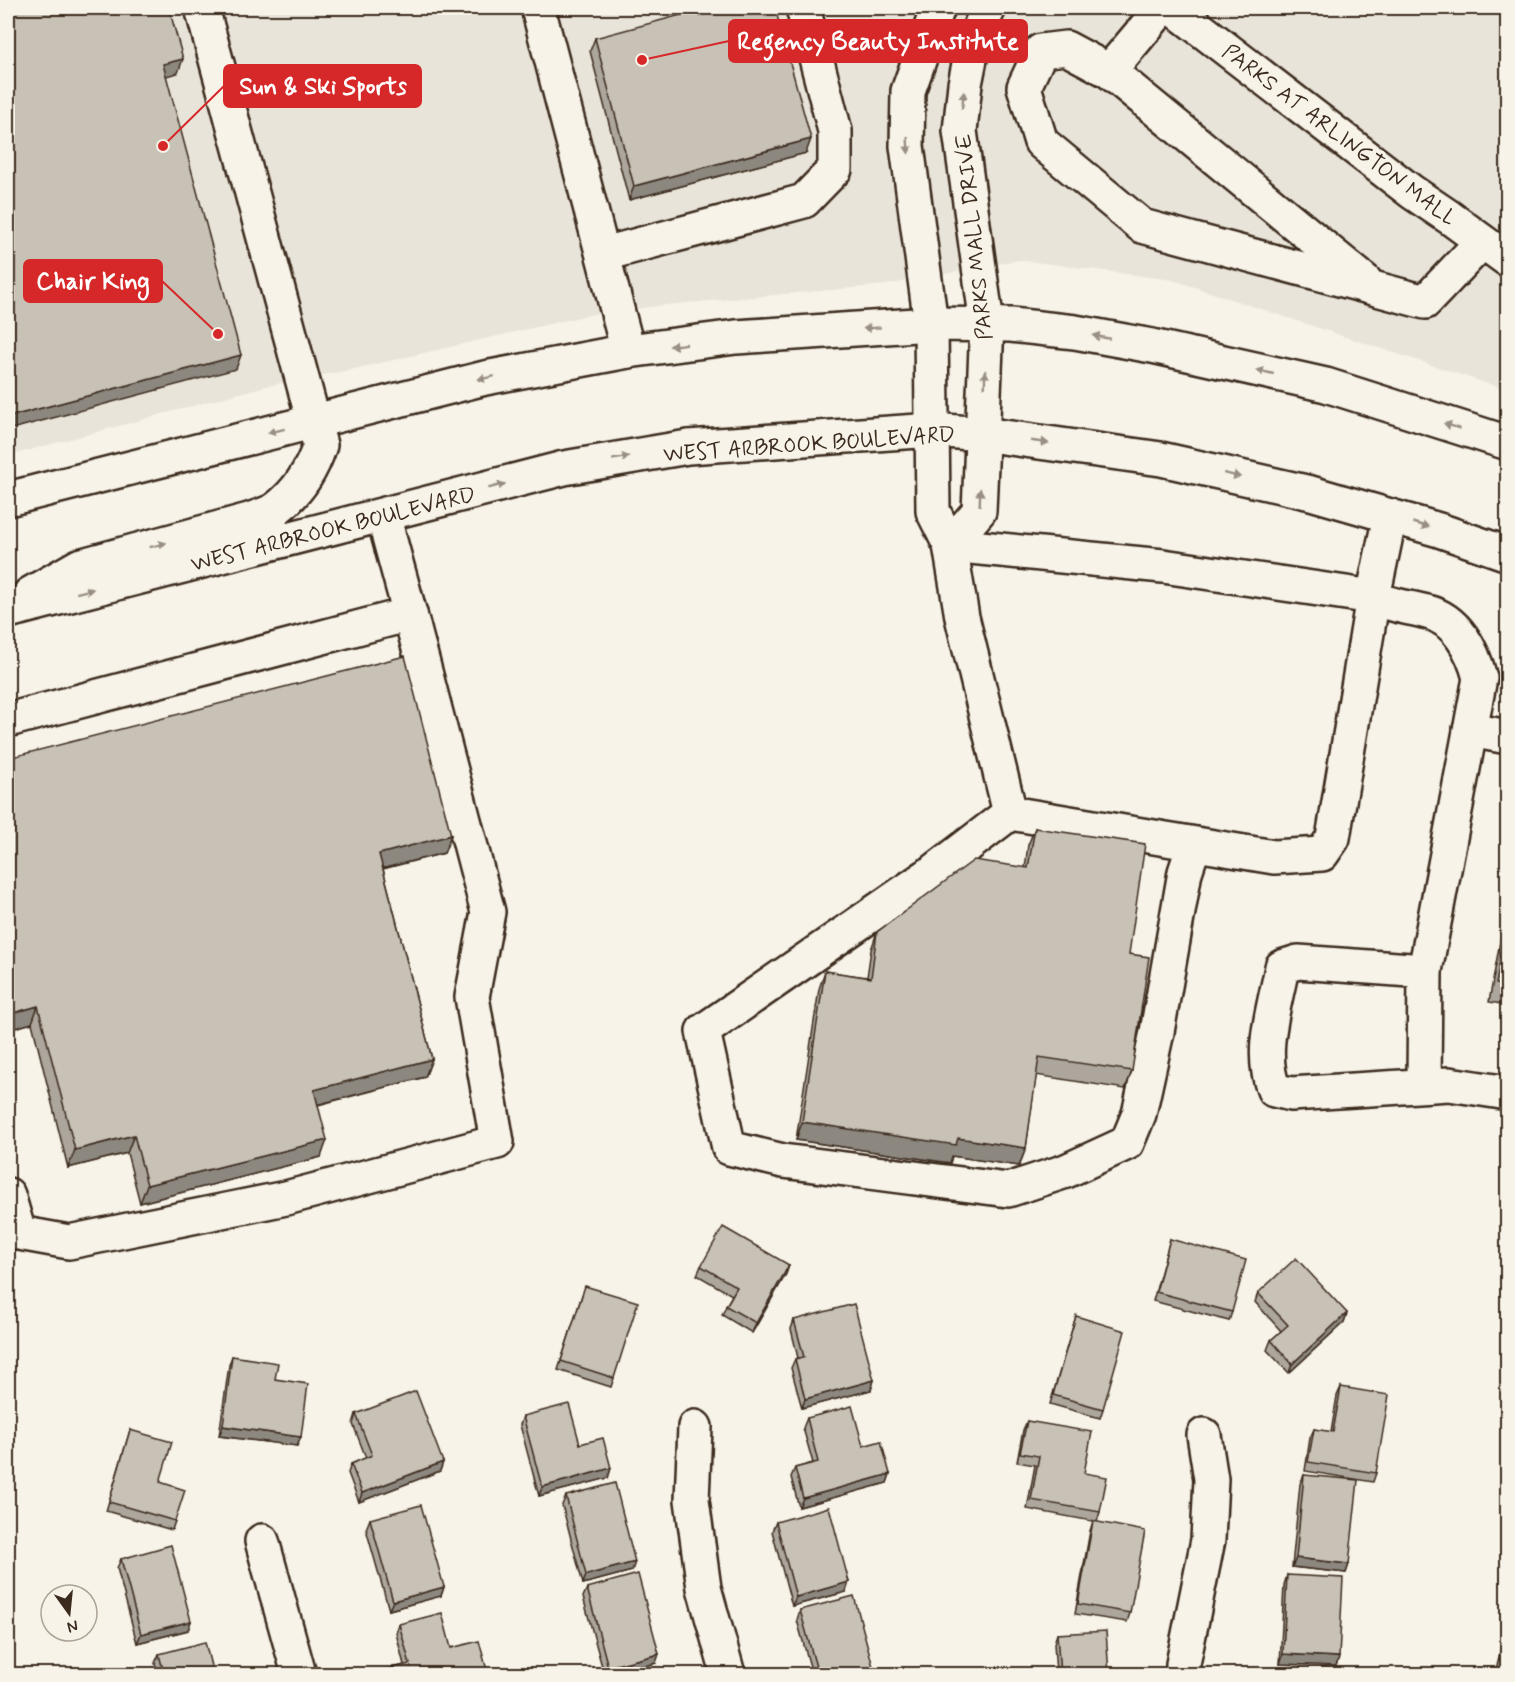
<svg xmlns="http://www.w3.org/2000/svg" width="1515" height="1682" font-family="Mynerve,sans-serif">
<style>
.built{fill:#e9e4d9}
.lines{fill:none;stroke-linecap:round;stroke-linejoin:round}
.minor-casing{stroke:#3b2a1e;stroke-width:38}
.minor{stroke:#f7f3e8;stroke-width:33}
.wall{fill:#aca69d;stroke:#3b2a1e;stroke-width:1.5}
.shaded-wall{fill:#8c877f;stroke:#3b2a1e;stroke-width:1.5}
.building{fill:#c8c1b6;stroke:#3b2a1e;stroke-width:1.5}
.oneway{fill:#998e83}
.labels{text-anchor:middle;stroke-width:6;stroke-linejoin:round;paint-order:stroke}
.street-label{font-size:22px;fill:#3b2a1e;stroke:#f7f3e8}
.leader{fill:none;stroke:#d62828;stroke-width:2}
.callout-dot{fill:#d62828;stroke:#f7f3e8;stroke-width:2}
.callout{fill:#d62828;stroke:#d62828;stroke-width:2}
.callout-label{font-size:24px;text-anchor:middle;font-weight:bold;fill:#fff}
</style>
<rect width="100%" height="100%" fill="#f7f3e8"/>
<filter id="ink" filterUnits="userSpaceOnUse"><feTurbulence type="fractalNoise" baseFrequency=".0167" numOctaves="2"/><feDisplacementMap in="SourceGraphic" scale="12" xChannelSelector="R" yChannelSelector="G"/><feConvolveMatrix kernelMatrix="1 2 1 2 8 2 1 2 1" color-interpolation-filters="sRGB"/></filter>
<g filter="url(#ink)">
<polygon class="built" points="8,8 1507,8 1507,390 1173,280 1020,260 886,285 665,305 588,315 355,369 266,386 8,456"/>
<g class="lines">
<defs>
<g id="minor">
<polyline points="538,8 628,351"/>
<polyline points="938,8 908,91 907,146 931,324 933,511 950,545 962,617 1010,813"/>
<polyline points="1162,8 1109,71 1066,48 1041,51 1024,87 1041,142 1142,226 1425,302 1482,242"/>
<polyline points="1173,8 1412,192 1449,217 1508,260"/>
<polyline points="1109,71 1365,281"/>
<polyline points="604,254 804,201 835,169 835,131 803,8"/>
<polyline points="8,499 485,378 628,351 736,337 931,324 1011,325 1075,332 1152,346 1326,385 1508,443"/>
<path d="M1390 516 1373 597C1390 606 1409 607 1427 612 1457 619 1473 651 1480 678L1425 971 1298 962 1282 967C1275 1006 1258 1052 1274 1090L1291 1094 1449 1084 1508 1093"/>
<polyline points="950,545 1163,566 1373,597 1333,838 1322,854 1274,857 1010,813 933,872 703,1031 729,1148 783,1161 1008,1190 1066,1171 1127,1143 1139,1114 1157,1032 1185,872 1194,845"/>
<polyline points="950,545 979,511 987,324 960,131 965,84 974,39 989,8"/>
<path d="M30 594 79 566 249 520C257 517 268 514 276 509 297 493 312 470 320 445L202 8"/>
<polyline points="8,611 564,468 688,447 933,430 982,434 1161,459 1311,493 1439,530 1508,554"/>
<polyline points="8,720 410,614 383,515"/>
<polyline points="1470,730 1508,737"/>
<polyline points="1424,1085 1425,971"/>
<polyline points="8,1195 19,1233 69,1242 286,1198 497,1142 472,997 488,912 410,614"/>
<polyline points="695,1427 692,1500 704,1588 728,1674"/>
<polyline points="262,1541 299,1674"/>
<polyline points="1183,1674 1183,1664 1208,1540 1211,1479 1204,1435"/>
</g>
</defs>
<use href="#minor" class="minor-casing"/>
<use href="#minor" class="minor"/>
</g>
<g class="wall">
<polygon points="595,38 806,153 629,200 590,51"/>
<polygon points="8,758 451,835 444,853 383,869 432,1059 425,1077 318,1105 321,1157 140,1203 127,1153 68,1168 32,1023 8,1030"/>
<polygon points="1035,828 1129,954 1132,1071 1125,1089 1036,1075 1026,1148 1019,1166 952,1156 950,1163 796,1140 819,989 825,971 867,977 871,950 877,932 1025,868 1028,845"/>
<polygon points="1508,898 1508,1005 1489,1002"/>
<polygon points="1170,1239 1232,1312 1229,1321 1153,1301"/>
<polygon points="789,1265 786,1274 752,1333 722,1315 726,1306 732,1295 697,1275 701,1266"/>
<polygon points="1258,1293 1347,1313 1344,1322 1289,1373 1267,1350 1271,1340 1281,1331 1255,1302"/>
<polygon points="582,1295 614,1378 611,1387 558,1370"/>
<polygon points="1076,1316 1103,1409 1100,1418 1050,1404"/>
<polygon points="794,1320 874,1380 871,1390 802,1408 791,1368 795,1359 798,1358 791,1329"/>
<polygon points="232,1356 275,1379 301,1437 297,1446 219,1436 229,1365"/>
<polygon points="1341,1387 1376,1473 1373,1482 1305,1471 1310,1438 1314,1429 1331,1432 1337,1396"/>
<polygon points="356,1414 443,1462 440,1471 359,1502 348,1473 351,1464 366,1458 353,1424"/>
<polygon points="523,1416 580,1444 611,1468 608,1478 539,1496 520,1425"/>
<polygon points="807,1418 863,1446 890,1474 887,1483 799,1507 791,1477 795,1468 813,1463 803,1428"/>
<polygon points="1027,1421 1084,1473 1100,1512 1097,1522 1027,1509 1035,1465 1017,1462 1023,1430"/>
<polygon points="130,1430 175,1521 172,1530 106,1511"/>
<polygon points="1304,1475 1349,1564 1346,1573 1292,1567 1300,1484"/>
<polygon points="566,1496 632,1571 583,1584 562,1505"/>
<polygon points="370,1519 444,1587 441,1596 389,1610 366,1529"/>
<polygon points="1093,1521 1130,1613 1127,1622 1075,1614 1090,1531"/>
<polygon points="776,1522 846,1592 792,1606 772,1531"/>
<polygon points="121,1559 191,1621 188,1630 137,1643 117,1568"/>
<polygon points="1287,1575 1339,1657 1336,1666 1280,1664 1284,1585"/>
<polygon points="587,1588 656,1663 613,1674 604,1674 583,1597"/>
<polygon points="800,1610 875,1674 812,1674 797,1620"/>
<polygon points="1508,1617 1508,1672 1496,1670"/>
<polygon points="399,1624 451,1648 488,1674 384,1674 385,1670 404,1665 396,1633"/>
<polygon points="1057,1634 1109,1674 1056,1674 1054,1643"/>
<polygon points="159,1654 213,1674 158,1674 155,1663"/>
</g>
<g class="shaded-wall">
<polygon points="183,59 178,73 159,78 163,64"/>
<polygon points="811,139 806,153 629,200 634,186"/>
<polygon points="241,355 236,369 8,430 8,417"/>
<polygon points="451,835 444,853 373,871 379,854"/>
<polygon points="38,1006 32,1023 8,1030 8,1027 13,1013"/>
<polygon points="432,1059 425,1077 308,1107 314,1090"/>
<polygon points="802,1122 958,1138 1026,1148 1019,1166 952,1156 950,1163 796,1140"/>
<polygon points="134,1135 127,1153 68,1168 75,1150"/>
<polygon points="327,1140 321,1157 140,1203 147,1185"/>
<polygon points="789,1265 786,1274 752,1333 756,1323"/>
<polygon points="1347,1313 1344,1322 1289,1373 1292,1364"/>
<polygon points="874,1380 871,1390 802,1408 805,1399"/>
<polygon points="223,1426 301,1437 297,1446 219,1436"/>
<polygon points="443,1462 440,1471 359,1502 362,1493"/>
<polygon points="611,1468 608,1478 539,1496 542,1487"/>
<polygon points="890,1474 887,1483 799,1507 803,1498"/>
<polygon points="1296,1558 1349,1564 1346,1573 1292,1567"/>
<polygon points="635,1562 632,1571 583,1584 586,1575"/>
<polygon points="849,1582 846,1592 792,1606 796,1597"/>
<polygon points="444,1587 441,1596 389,1610 393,1601"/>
<polygon points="191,1621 188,1630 137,1643 141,1634"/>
<polygon points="659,1654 656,1663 613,1674 605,1674 608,1667"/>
<polygon points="1283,1654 1339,1657 1336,1666 1280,1664"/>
</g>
<g class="building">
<polygon points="8,8 169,8 183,59 163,64 241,355 8,417"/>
<polygon points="707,8 775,8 811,139 634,186 595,38"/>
<polygon points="405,656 451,835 379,854 432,1059 314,1090 327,1140 147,1185 134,1135 75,1150 38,1006 13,1013 8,992 8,758"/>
<polygon points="1035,828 1145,844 1129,954 1149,957 1132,1071 1039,1057 1026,1148 958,1138 956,1145 802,1122 825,971 871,978 877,932 974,860 1028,868"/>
<polygon points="1508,917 1508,986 1496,984"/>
<polygon points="723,1227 789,1265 756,1323 726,1306 737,1287 701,1266"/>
<polygon points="1170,1239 1246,1260 1232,1312 1156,1292"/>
<polygon points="1296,1258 1347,1313 1292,1364 1271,1340 1288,1325 1258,1293"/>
<polygon points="585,1286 638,1302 614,1378 561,1361"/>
<polygon points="854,1304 874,1380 805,1399 795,1359 804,1357 794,1320"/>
<polygon points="1076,1316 1125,1331 1103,1409 1053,1395"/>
<polygon points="232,1356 278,1363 275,1379 308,1384 301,1437 223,1426"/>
<polygon points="1341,1387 1389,1395 1376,1473 1308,1462 1314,1429 1333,1432"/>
<polygon points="416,1391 443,1462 362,1493 351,1464 372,1455 356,1414"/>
<polygon points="569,1404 580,1444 603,1438 611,1468 542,1487 523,1416"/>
<polygon points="852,1406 863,1446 881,1441 890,1474 803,1498 795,1468 818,1462 807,1418"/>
<polygon points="1027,1421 1092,1432 1084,1473 1107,1477 1100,1512 1031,1500 1039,1456 1020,1453"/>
<polygon points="130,1430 172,1442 160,1482 185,1490 175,1521 109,1502"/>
<polygon points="1304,1475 1358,1480 1349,1564 1296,1558"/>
<polygon points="615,1483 635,1562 586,1575 566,1496"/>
<polygon points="421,1505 444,1587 393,1601 370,1519"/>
<polygon points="829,1507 849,1582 796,1597 776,1522"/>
<polygon points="1093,1521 1145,1531 1130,1613 1078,1604"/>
<polygon points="171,1545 191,1621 141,1634 121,1559"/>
<polygon points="638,1574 659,1654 608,1667 587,1588"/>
<polygon points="1287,1575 1343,1578 1339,1657 1283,1654"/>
<polygon points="854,1596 875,1674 818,1674 800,1610"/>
<polygon points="442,1613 451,1648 479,1641 488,1674 386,1674 385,1670 410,1664 399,1624"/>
<polygon points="1508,1623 1508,1662 1499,1660"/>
<polygon points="1106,1631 1109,1674 1060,1674 1057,1634"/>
<polygon points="205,1642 213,1674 164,1674 159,1654"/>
<polygon points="660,1671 661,1674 645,1674"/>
</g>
<defs><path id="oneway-solid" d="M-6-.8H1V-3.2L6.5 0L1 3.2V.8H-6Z" transform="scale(1.5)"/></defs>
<g class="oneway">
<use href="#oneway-solid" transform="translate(963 100) rotate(-83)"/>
<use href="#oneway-solid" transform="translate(908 145) rotate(87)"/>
<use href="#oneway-solid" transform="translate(872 328) rotate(176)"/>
<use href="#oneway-solid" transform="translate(1101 337) rotate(-169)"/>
<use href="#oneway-solid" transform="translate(678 345) rotate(173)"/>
<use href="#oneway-solid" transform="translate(1265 372) rotate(-167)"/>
<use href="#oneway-solid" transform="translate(486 378) rotate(168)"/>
<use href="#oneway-solid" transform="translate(985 379) rotate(-88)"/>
<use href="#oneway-solid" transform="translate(1452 426) rotate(-162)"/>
<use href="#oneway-solid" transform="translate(276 431) rotate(166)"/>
<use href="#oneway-solid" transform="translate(1040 442) rotate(8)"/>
<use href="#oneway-solid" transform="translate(621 458) rotate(-10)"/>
<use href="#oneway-solid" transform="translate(1232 475) rotate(13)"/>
<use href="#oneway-solid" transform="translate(497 486) rotate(-15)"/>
<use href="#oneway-solid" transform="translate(980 497) rotate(-88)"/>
<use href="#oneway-solid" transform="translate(1421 525) rotate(16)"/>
<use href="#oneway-solid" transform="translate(158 545) rotate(-15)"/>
<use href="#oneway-solid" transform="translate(85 591) rotate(-14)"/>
</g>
</g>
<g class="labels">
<g class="street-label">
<text transform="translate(1340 134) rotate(37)" y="8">PARKS AT ARLINGTON MALL</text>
<text transform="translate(973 237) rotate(-96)" y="8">PARKS MALL DRIVE</text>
<text transform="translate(809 443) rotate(-4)" y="8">WEST ARBROOK BOULEVARD</text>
<text transform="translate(333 528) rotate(-14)" y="8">WEST ARBROOK BOULEVARD</text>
</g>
</g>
<path class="leader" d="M642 60L729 41M163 146L224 86M218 334L162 281"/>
<g class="callout-dot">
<circle cx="642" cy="60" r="6"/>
<circle cx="163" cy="146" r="6"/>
<circle cx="218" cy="334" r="6"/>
</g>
<g class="callout">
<rect x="729" y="20" width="298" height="42" rx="6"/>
<rect x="224" y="65" width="197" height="42" rx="6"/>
<rect x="24" y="260" width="138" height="42" rx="6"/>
</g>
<g class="callout-label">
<text x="878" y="49">Regency Beauty Institute</text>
<text x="323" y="94">Sun &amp; Ski Sports</text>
<text x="93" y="289">Chair King</text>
</g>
<rect width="1515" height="1682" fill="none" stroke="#f7f3e8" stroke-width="30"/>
<rect x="15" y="15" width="1485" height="1652" fill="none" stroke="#3b2a1e" stroke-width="2" filter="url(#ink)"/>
<g transform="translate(69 1613) rotate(165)"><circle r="28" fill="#f7f3e8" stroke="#aca397" stroke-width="1.5"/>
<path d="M0-4.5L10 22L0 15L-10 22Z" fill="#3b2a1e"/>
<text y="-9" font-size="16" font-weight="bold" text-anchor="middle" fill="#3b2a1e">N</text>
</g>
</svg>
